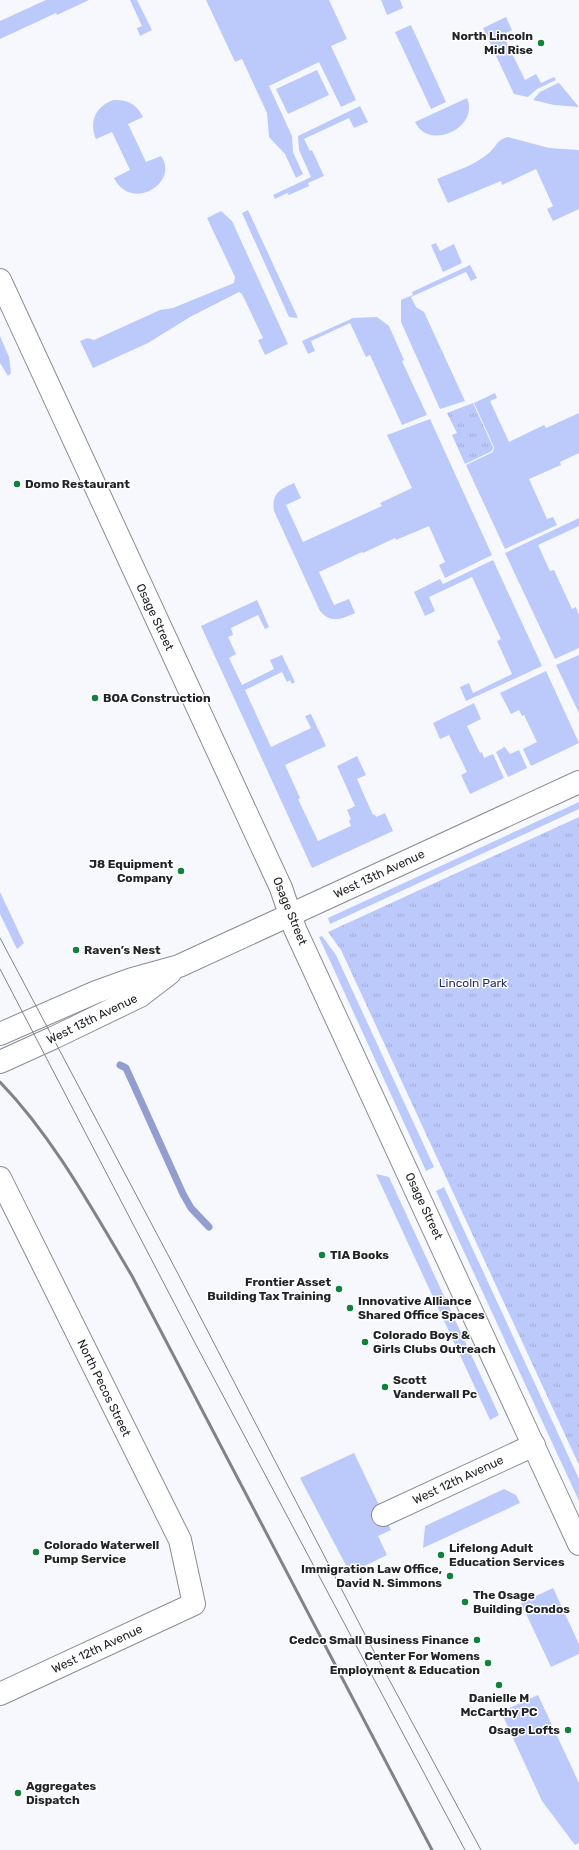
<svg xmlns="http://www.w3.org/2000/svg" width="579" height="1850" font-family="Rubik,sans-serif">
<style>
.green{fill:#bccafb}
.park{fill:url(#park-tufts)}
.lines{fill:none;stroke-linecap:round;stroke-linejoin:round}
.stream{stroke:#919ece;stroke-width:7}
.minor-casing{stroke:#8a8d95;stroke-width:24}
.minor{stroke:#fff;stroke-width:22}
.tram{stroke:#828388;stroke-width:1}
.rail{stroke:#828388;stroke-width:3}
.poi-dot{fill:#118239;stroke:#fff;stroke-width:1.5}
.labels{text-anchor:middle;stroke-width:3;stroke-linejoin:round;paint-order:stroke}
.poi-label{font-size:12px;font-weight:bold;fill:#222327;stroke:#fff;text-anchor:start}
.street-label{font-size:12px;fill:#222327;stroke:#fff}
.park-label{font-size:12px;fill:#242c67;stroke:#fff}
</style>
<defs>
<pattern id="park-tufts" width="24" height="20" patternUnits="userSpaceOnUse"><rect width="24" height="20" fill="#bccafb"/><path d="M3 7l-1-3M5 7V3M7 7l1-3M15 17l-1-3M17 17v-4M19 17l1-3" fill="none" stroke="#a1add7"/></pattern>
</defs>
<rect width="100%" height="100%" fill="#f6f8fd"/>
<g class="green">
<polygon points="46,0 89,0 57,15 56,13 0,39 0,21"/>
<polygon points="130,0 137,0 152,30 140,36 137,28 142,26"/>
<polygon points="206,0 329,0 347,39 331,46 356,100 341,107 319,62 269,86 292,136 293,152 303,174 296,178 285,154 269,137 267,113 242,59 235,62"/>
<polygon points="381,0 400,0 403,8 387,15"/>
<polygon points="506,17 512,30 503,35 525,80 536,74 541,83 554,77 556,80 537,89 528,97 514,94 483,28"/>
<polygon points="411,25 446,102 431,109 395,32"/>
<polygon points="317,70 329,95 288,114 276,89"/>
<polygon points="558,83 559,83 579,107 554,105 533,100 540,92"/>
<path d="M467 98C480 127 429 152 415 122Z"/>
<path d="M113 100C127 99 137 104 143 117L128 124 146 162 161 156C180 182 132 213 114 178L130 170 112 132 96 139C89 122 95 107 113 100Z"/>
<polygon points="360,106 368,122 354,128 349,118 304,139 310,151 312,150 324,176 308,183 309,186 289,195 287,193 275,199 273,195 311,177 299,150 298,136"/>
<path d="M508 137 549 148 579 150V209L553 221 547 209 553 206 536 169 502 185 501 181 448 203 437 179C455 171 476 165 490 152 497 145 498 139 508 137Z"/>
<polygon points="248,210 298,318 289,317 242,213"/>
<polygon points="221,211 232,221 288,344 265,355 258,340 263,338 242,294 239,292 190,317 148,343 93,368 80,341 88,338 94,340 160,310 173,308 234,283 235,277 207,218"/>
<polygon points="436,243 440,251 454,244 462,263 443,272 431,245"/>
<polygon points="470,265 477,278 471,281 466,272 411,297 416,307 424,312 465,401 440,409 401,322 401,300 413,295 412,292"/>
<polygon points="377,317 389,326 404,360 402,361 427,415 402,425 370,355 366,357 350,323 311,341 315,351 308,354 302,341 353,318"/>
<polygon points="0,336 9,357 11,373 8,376 0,363"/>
<polygon points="495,393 497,398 490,401 509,442 544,425 546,428 579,413 579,453 560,462 561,465 529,479 547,519 553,517 557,525 505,549 466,465 493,452 494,447 474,403"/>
<path d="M430 419 492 555 445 578 439 565 445 562 429 526 396 540 395 538 363 553 362 552 319 572 334 605 349 599 355 613C342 619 331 624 320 611L274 511C271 494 280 489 294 483L301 498 286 505 303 542 382 506 380 503 412 488 387 435Z"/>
<polygon points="579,518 579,526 538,545 550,571 554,570 572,609 576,607 579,615 579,648 555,659 505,553"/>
<polygon points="493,560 542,666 466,701 460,687 469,683 473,693 512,674 497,641 501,639 472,577 429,597 435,611 425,616 414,592 440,579 443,584"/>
<polygon points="257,600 269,627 265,629 258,615 231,628 233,635 228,637 236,654 229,658 242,685 274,669 270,660 282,655 295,682 292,684 290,680 287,682 282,672 245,690 271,747 311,728 305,716 311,714 326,746 285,765 300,798 298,799 318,841 351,826 349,821 351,819 347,810 355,806 337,766 357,756 366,775 357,779 373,815 375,814 376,817 385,813 393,831 312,868 201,626"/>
<polygon points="579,655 579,713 556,665"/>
<polygon points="546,671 579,743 531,766 523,749 537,742 524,715 522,716 519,710 511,714 500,693"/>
<polygon points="474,703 481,719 467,726 480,753 482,752 484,758 493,754 504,778 470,794 461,775 467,772 449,735 440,739 433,723"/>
<polygon points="504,746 510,754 519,750 527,768 508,777 496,752 503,748"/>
<polygon points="579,802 579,809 330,924 328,918"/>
<polygon points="0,892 24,943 17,949 0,914"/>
<polygon points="322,936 336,955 434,1167 426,1171 319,937"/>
<polygon points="376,1174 389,1177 499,1415 490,1420"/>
<polygon points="444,1187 579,1479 579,1501 436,1191"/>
<polygon points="354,1453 391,1530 378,1536 387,1555 350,1573 300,1478"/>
<polygon points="504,1489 516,1495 520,1503 423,1548 425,1526"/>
<polygon points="553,1588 579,1644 579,1654 551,1667 521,1603"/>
<polygon points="538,1695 579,1783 579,1843 575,1845 542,1801 501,1712"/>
</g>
<g class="park">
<polygon points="473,403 493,447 492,451 465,464 452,435 457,433 447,413"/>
<polygon points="579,817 579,1465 341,950 328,932"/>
</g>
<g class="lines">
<polyline class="stream" points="120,1065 126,1068 183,1194 191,1208 209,1227"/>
<defs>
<g id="minor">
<polyline points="0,280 281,888 295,929 579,1544"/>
<polyline points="0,1034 96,992 132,979 179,966 579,782"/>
<polyline points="0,1062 53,1038 140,996 170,973"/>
<polyline points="0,1178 180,1540 194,1604 0,1694"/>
<polyline points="383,1515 534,1445"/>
</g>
</defs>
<use href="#minor" class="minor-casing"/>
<use href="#minor" class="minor"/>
<g class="tram">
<polyline points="0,938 176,1270 371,1646 481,1850"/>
<polyline points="0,969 195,1343 465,1850"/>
</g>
<path class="rail" d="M0 1082C54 1138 92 1209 132 1276L432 1850"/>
</g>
<g class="poi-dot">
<circle cx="541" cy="43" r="4"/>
<circle cx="17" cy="484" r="4"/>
<circle cx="95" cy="698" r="4"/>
<circle cx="181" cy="871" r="4"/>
<circle cx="76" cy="950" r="4"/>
<circle cx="322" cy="1255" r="4"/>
<circle cx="339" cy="1289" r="4"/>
<circle cx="350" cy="1308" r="4"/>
<circle cx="365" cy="1342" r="4"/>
<circle cx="385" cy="1387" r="4"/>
<circle cx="36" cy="1552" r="4"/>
<circle cx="441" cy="1555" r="4"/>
<circle cx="450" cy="1576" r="4"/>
<circle cx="465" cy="1602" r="4"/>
<circle cx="477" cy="1640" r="4"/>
<circle cx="488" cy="1663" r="4"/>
<circle cx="499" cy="1685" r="4"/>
<circle cx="568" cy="1730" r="4"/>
<circle cx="18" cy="1793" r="4"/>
</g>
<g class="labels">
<g class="poi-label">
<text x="533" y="40" text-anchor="end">North Lincoln<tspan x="533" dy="14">Mid Rise</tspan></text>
<text x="25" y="488">Domo Restaurant</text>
<text x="103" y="702">BOA Construction</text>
<text x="173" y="868" text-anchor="end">J8 Equipment<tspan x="173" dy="14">Company</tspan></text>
<text x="84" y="954">Raven’s Nest</text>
<text x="330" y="1259">TIA Books</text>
<text x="331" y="1286" text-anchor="end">Frontier Asset<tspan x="331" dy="14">Building Tax Training</tspan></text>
<text x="358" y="1305">Innovative Alliance<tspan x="358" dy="14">Shared Office Spaces</tspan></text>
<text x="373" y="1339">Colorado Boys &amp;<tspan x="373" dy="14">Girls Clubs Outreach</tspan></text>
<text x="393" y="1384">Scott<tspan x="393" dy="14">Vanderwall Pc</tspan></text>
<text x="44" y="1549">Colorado Waterwell<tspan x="44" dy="14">Pump Service</tspan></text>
<text x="449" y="1552">Lifelong Adult<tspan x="449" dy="14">Education Services</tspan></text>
<text x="442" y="1573" text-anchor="end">Immigration Law Office,<tspan x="442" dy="14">David N. Simmons</tspan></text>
<text x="473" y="1599">The Osage<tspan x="473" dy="14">Building Condos</tspan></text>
<text x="469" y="1644" text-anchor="end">Cedco Small Business Finance</text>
<text x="480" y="1660" text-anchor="end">Center For Womens<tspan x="480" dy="14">Employment &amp; Education</tspan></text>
<text x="499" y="1702" text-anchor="middle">Danielle M<tspan x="499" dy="14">McCarthy PC</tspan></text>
<text x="560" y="1734" text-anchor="end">Osage Lofts</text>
<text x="26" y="1790">Aggregates<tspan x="26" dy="14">Dispatch</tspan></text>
</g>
<g class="street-label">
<text transform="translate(155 617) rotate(65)" y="4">Osage Street</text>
<text transform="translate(379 874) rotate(-25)" y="4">West 13th Avenue</text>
<text transform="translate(290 911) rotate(68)" y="4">Osage Street</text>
<text transform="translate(92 1019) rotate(-26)" y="4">West 13th Avenue</text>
<text transform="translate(424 1206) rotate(65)" y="4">Osage Street</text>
<text transform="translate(104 1388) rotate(64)" y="4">North Pecos Street</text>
<text transform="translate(458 1480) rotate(-25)" y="4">West 12th Avenue</text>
<text transform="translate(97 1649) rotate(-25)" y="4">West 12th Avenue</text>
</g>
<g class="park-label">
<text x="473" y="987">Lincoln Park</text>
</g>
</g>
</svg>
